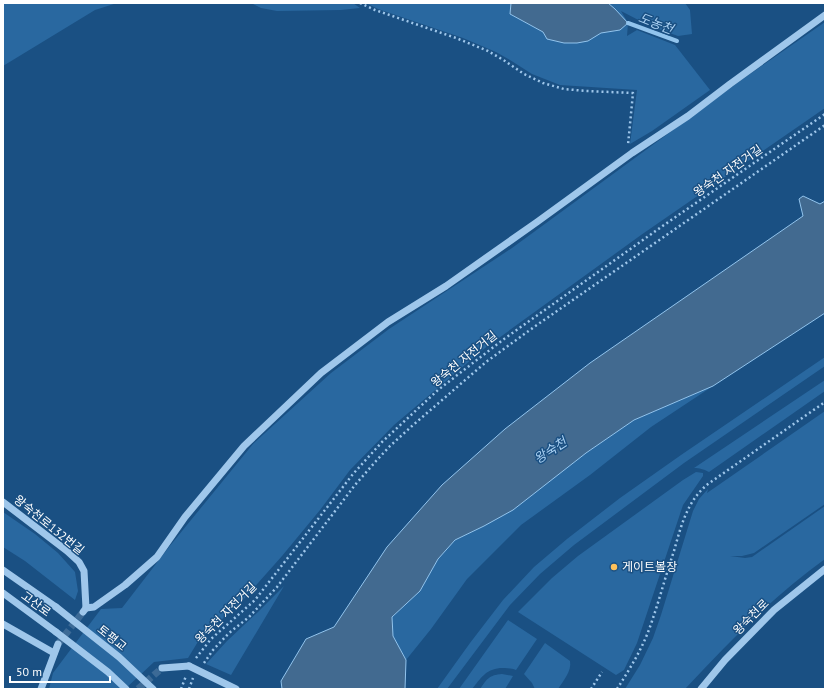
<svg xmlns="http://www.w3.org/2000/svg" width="828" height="692" font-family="'PT Sans','Noto Sans KR',sans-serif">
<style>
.green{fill:#2968a0}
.water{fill:#426a90;stroke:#92c4ed}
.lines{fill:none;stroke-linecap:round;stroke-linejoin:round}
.stream{stroke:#92c4ed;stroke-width:4}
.minor-tunnel{stroke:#3c6a96;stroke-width:7;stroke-dasharray:7 3.5;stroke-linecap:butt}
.path{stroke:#9fc7eb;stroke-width:2.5;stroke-dasharray:2 3;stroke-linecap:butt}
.minor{stroke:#9fc7eb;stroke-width:7}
.minor-bridge{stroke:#9fc7eb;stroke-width:7}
.poi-dot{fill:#fdc15b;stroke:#1a5083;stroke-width:1.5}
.labels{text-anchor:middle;stroke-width:3;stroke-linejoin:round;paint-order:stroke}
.street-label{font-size:12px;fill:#fff;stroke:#1a5083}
.poi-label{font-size:12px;fill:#fff;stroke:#1a5083;text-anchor:start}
.water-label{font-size:13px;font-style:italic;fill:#aad1f3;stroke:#1a5083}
</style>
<rect width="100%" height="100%" fill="#1a5083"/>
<g class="green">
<polygon points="3,3 117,3 95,10 3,66"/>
<polygon points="251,3 353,3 360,8 341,10 277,11 261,8"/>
<polygon points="366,3 511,3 510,14 543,32 588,41 601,32 620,30 627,23 615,9 608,3 685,3 690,10 692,34 678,36 650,26 621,11 628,23 627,36 637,30 675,45 710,90 652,131 630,144 637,90 560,85 532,74 510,60 496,52 463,38 378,9"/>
<polygon points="825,22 825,108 641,235 485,348 394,425 350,470 320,510 282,556 243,600 199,640 188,658 154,662 125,689 49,689 53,673 101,609 122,608 169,547 253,444 331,373 389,329 512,248 740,81"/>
<polygon points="825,357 825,366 684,463 574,545 540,574 510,605 447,689 437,689 470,643 503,600 534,567 567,539 620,498 681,455"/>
<path d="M825 380V391L709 472C703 469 700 468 694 468Z"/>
<polygon points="713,386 651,427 590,475 521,525 467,579 431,629 406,660 393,636 392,617 420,591 438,559 455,540 484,526 586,453 634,420"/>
<path d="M825 411V504L754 553 742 556H730L745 558 752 557 825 506V559C773 596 728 643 685 689H625L640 665 653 638 661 615 693 511 699 499 708 489 707 493Z"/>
<polygon points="696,472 703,473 703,476 683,505 637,643 624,670 616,675 518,612 552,578 578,556 683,480"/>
<polygon points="3,512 35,534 58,553 75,572 78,591 75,600 25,561 3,547"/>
<polygon points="284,586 231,675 206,664 227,641 258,612"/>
<path d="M508 620 537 639 516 670C511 668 505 668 500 668 485 670 481 678 472 689H459Z"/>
<path d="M545 643 570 661C572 671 563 681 558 689H535L532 683 524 674Z"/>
<path d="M502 674 513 676 505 689H480C487 679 489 675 502 674Z"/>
</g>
<g class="water">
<polygon points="511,3 608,3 615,9 628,23 620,30 601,33 588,41 577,43 564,43 547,39 543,32 510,14"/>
<polygon points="803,196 820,204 825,201 825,313 713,386 634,420 586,453 513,510 484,526 455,540 438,559 420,591 392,617 393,636 406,660 405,689 282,689 281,681 306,639 334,627 387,547 442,485 505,429 590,363 803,216 799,199"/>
</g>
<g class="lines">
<polyline class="stream" points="628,23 677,41"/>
<g class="minor-tunnel">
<polyline points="58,644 83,612"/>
<polyline points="138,689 162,668"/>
</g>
<g class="path">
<polyline points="360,3 375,10 456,38 488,51 505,61 524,74 543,83 564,89 586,91 633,93 628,145"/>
<polyline points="196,658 211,639 255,600 353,474 382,442 438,390 504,339 664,225 825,114"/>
<polyline points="204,663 213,650 229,633 249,617 277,587 355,485 376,461 390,446 412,426 486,362 534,327 825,125"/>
<polyline points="181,689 186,676"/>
<polyline points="189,689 193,678"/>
<polyline points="591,689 602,672"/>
<path d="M617 689C631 667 644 646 652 621 660 598 666 574 674 551 681 526 687 501 708 484L825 402"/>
</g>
<g class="minor">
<polyline points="3,502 67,551 79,562 84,571 86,608 83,612"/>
<polyline points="3,570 56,607"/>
<polyline points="3,593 56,632"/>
<polyline points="86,608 94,607 125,585 157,557 185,517 244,446 321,373 388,322 446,286 537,222 632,153 688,116 730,84 825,15"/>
<polyline points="3,624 54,653"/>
<polyline points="162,668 189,666"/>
<polyline points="41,689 58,644"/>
<polyline points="701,689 725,660 774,610 825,569"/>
</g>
<g class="minor-bridge">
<polyline points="56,607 119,657 153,689"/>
<polyline points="56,632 108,672 126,689"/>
<polyline points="189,666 236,689"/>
</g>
</g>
<circle class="poi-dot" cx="614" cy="567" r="4"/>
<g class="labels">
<g class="street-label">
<text transform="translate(728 171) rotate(-35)" y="4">왕숙천 자전거길</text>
<text transform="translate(464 359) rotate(-39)" y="4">왕숙천 자전거길</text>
<text transform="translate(49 525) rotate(39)" y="4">왕숙천로132번길</text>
<text transform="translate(36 604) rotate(36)" y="4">고산로</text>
<text transform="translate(226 613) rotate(-45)" y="4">왕숙천 자전거길</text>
<text transform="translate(751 617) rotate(-45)" y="4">왕숙천로</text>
<text transform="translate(112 638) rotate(39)" y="4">토평교</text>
</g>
<g class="poi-label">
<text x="622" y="571">게이트볼장</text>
</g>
<g class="water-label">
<text transform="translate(656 23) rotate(21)" y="5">도농천</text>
<text transform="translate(550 450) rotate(-33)" y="5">왕숙천</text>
</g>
</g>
<rect width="828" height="692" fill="none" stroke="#ffffff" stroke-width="8"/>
<path d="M10 676v6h100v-6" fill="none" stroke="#ffffff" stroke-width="2"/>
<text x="16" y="676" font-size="12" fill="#ffffff" stroke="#1a5083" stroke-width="3" paint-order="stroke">50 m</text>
</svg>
